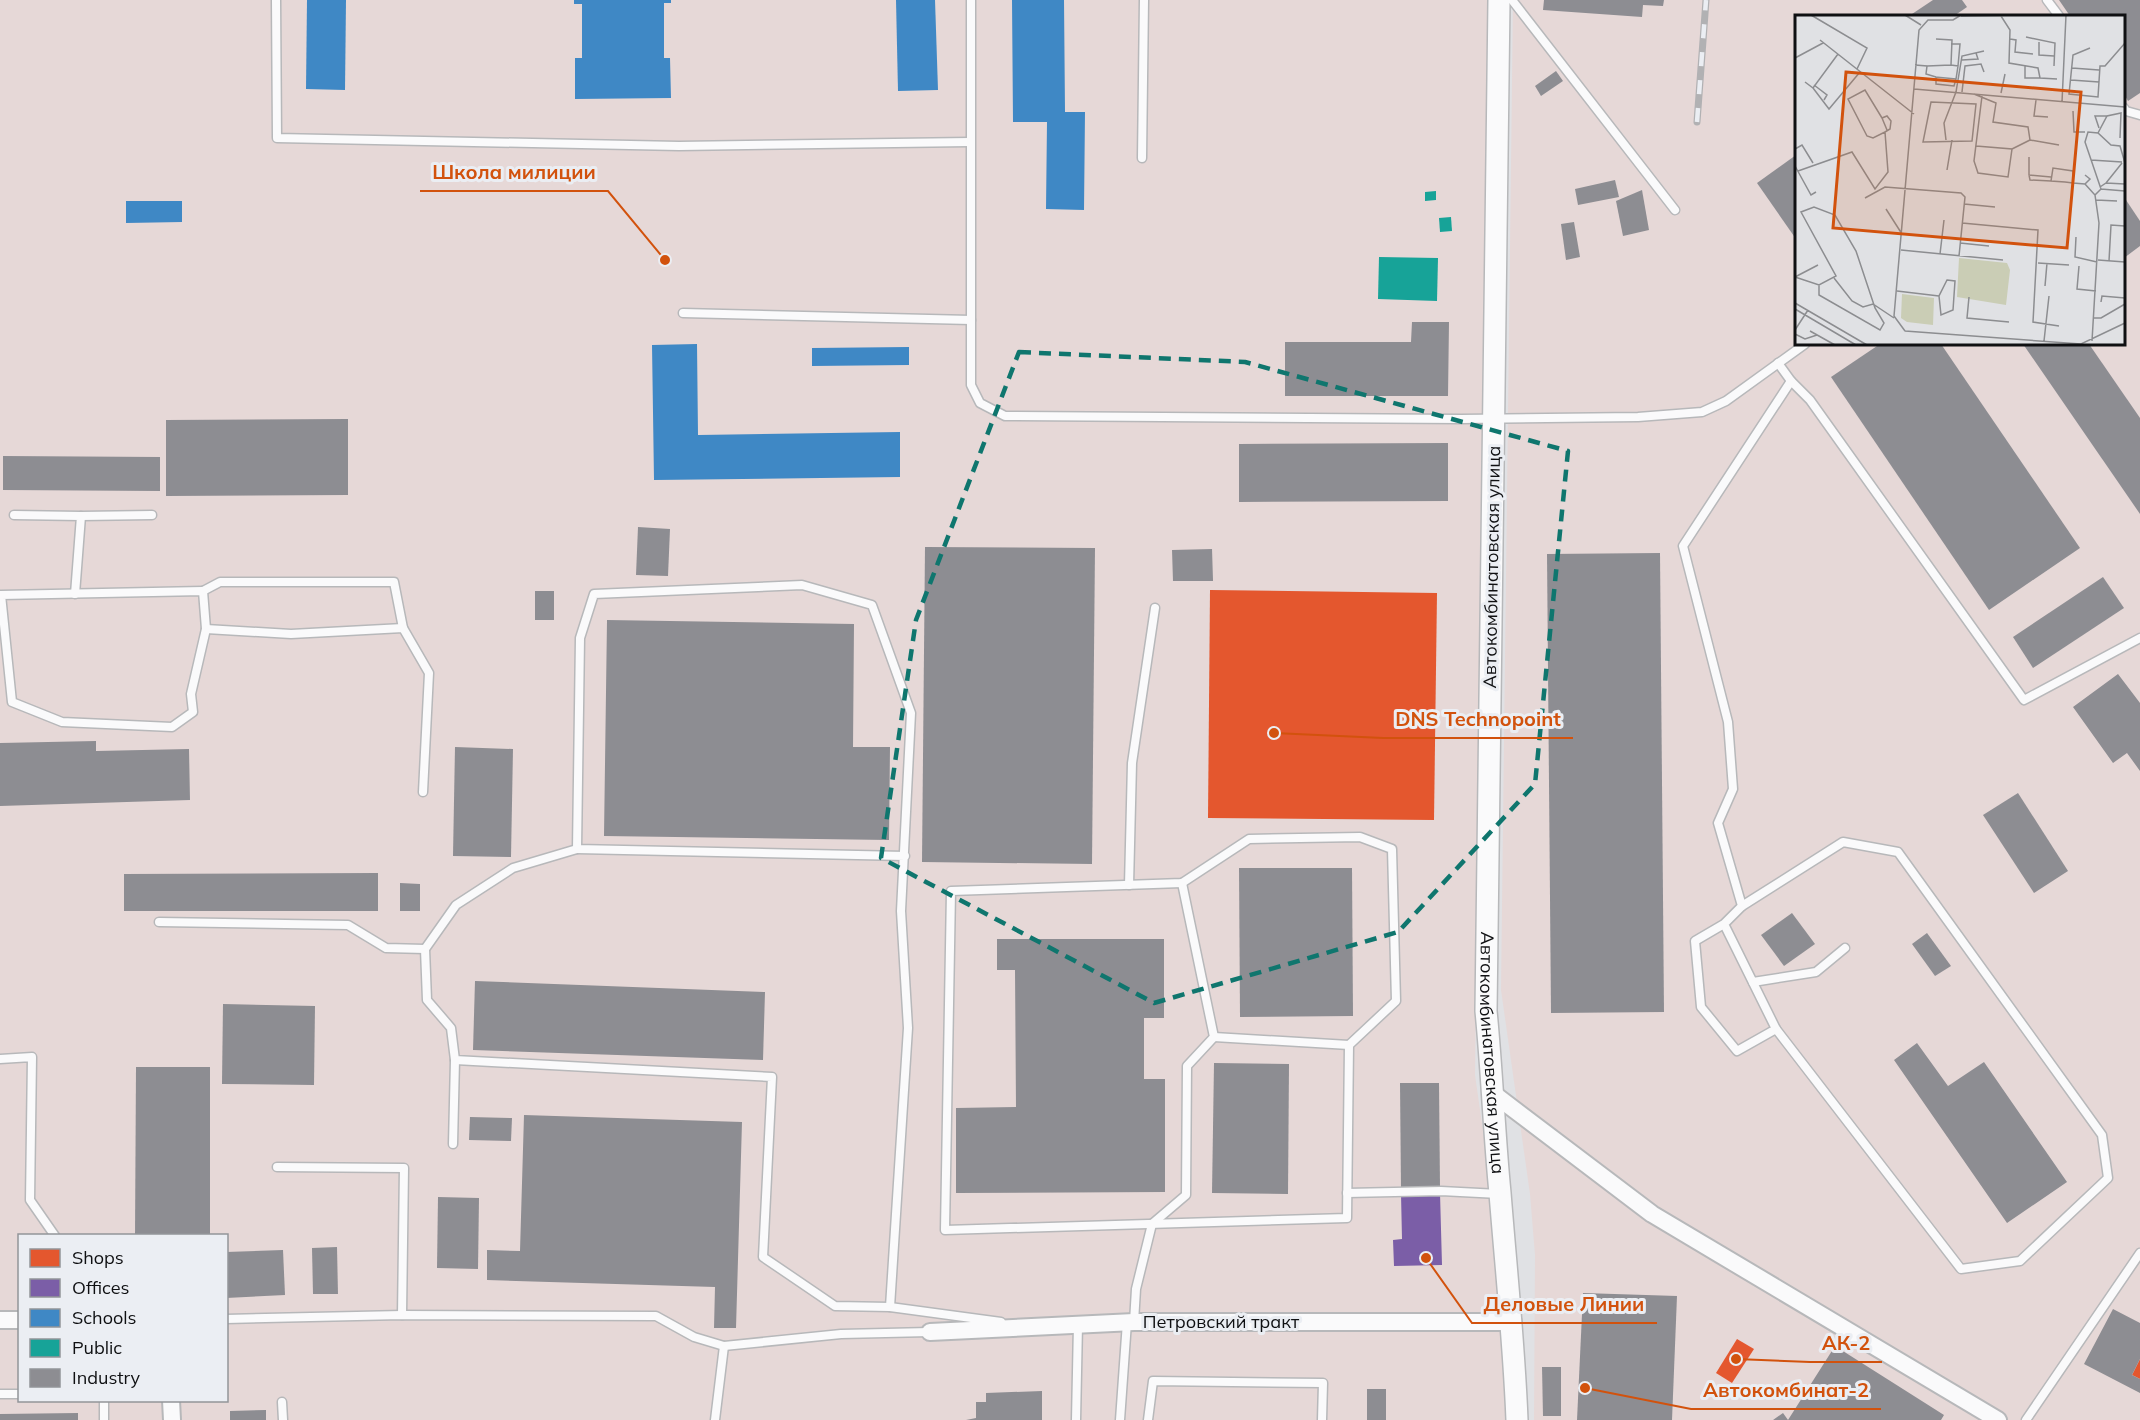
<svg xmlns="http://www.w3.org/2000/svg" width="2140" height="1420" font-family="Mulish,sans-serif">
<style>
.industrial{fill:#e6d8d7;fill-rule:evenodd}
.shops{fill:#e4572e}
.offices{fill:#7b5ea7}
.schools{fill:#3f88c5}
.public{fill:#17a398}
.industry{fill:#8d8d92}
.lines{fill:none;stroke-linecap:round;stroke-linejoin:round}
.service-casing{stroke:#b7b8ba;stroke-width:11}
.minor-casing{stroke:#b7b8ba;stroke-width:20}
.tertiary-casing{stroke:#b7b8ba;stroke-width:24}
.service{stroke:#fafafb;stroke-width:8}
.minor{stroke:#fafafb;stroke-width:16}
.tertiary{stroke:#fafafb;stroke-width:21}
.rail-casing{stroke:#b1b1b3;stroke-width:7}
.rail{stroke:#ebeef3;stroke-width:4.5;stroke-dasharray:14;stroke-linecap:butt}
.marked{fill:none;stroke:#0f766e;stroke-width:4.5;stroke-dasharray:12 8;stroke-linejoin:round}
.labels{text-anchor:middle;stroke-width:6;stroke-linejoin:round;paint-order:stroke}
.street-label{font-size:18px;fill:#0f1012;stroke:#ebeef3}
.inset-road{fill:none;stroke:#8c8d90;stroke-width:1.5}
.view{fill:#d2520d;fill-opacity:0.15;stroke:#d2520d;stroke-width:3}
.inset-edge{fill:none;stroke:#0f1012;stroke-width:3}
.leader{fill:none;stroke:#d2520d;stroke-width:2}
.callout-dot{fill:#d2520d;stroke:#ebeef3;stroke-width:2}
.callout-label{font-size:20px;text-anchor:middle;font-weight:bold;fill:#d2520d;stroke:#ebeef3;stroke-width:6;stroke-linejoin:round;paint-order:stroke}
</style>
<rect width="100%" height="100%" fill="#e0e1e4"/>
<g class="industrial">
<path d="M0 0H1489L1475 1075 1485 1145 1509 1263 1511 1420H0ZM20 1236H226V1400H20Z"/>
<path d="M1513 0H2140V1420H1534L1535 1255 1530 1194 1501 990ZM1796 16H2124V344H1796Z"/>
</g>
<g class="shops">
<polygon points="1210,590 1437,593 1434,820 1208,818"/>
<polygon points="1737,1339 1754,1349 1732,1383 1716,1373"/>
<polygon points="2140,1359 2140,1379 2132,1375"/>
</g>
<polygon class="offices" points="1440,1193 1442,1265 1394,1266 1393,1240 1402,1239 1401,1194"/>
<g class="schools">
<polygon points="307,0 346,0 345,90 306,89"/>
<polygon points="574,0 671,0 671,3 664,3 664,58 670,58 671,98 575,99 575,58 582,58 582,4 574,4"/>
<polygon points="896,0 935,0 938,90 898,91"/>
<polygon points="1012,0 1064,0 1065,112 1085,112 1084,210 1046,209 1047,122 1013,122"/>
<polygon points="126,201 182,201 182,222 126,223"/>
<polygon points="697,344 698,435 900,432 900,477 654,480 652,345"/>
<polygon points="909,347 909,365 812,366 812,348"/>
</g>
<g class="public">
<polygon points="1436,191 1436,200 1425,201 1425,192"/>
<polygon points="1451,217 1452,231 1440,232 1439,218"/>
<polygon points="1379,257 1438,258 1437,301 1378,299"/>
</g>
<g class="industry">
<polygon points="1544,0 1664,0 1663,6 1643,5 1642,17 1543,10"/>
<polygon points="1933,0 1962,0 1967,7 1954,16 1909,16"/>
<polygon points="2059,0 2140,0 2140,93 2128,101 2124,94 2124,16 2070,16"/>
<polygon points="1556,71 1563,81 1541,96 1535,86"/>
<polygon points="1796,155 1796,239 1757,183"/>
<polygon points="1615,180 1619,197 1578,205 1575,189"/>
<polygon points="1642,190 1649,230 1623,236 1616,201"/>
<polygon points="2124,197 2140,221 2140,246 2124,258"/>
<polygon points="1574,222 1580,257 1566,260 1561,224"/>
<polygon points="1412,322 1449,322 1448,396 1285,396 1285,342 1411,342"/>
<polygon points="1880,344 1941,344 2080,548 1989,610 1831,377"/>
<polygon points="2023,344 2089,344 2140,418 2140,514"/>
<polygon points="348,419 348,495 166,496 166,420"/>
<polygon points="1448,443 1448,501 1239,502 1239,444"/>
<polygon points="3,456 160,457 160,491 3,490"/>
<polygon points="638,527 670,529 668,576 636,575"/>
<polygon points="925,547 1095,548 1092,864 922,862"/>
<polygon points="1212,549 1213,581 1173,581 1172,550"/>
<polygon points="1660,553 1664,1012 1551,1013 1547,554"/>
<polygon points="2103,577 2124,608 2033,668 2013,637"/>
<rect x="535" y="591" width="19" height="29"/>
<polygon points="607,620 854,624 853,747 890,747 889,840 604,836"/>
<polygon points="2118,674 2140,703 2140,771 2127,753 2113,763 2073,707"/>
<polygon points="96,741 96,751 189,749 190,800 0,806 0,743"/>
<polygon points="455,747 513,749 511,857 453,856"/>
<polygon points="2018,793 2068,871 2034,893 1983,815"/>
<polygon points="1239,868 1352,868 1353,1016 1240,1017"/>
<polygon points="378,873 378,911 124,911 124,874"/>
<polygon points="400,883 420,884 420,911 400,911"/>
<polygon points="1792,913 1815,944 1784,966 1761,935"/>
<polygon points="1927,933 1951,966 1935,976 1912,944"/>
<polygon points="997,939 1164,939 1164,1018 1144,1018 1144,1079 1165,1079 1165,1192 956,1193 956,1108 1016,1107 1015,970 997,970"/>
<polygon points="475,981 765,992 763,1060 473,1050"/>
<polygon points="223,1004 315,1006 314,1085 222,1084"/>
<polygon points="1917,1043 1948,1086 1984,1062 2067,1182 2007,1223 1894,1060"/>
<polygon points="1214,1063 1289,1064 1288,1194 1212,1193"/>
<polygon points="136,1067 210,1067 210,1236 135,1236"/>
<polygon points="1400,1083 1439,1083 1440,1188 1401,1189"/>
<polygon points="524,1115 742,1122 736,1328 714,1328 715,1287 487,1280 487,1250 520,1251"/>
<polygon points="470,1117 512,1118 511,1141 469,1140"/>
<polygon points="438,1197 479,1198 478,1269 437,1268"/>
<polygon points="337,1247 338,1294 313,1294 312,1248"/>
<polygon points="283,1250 285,1295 226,1298 226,1252"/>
<polygon points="1583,1293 1677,1296 1672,1420 1577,1420"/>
<polygon points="2113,1309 2140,1323 2140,1359 2132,1375 2140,1379 2140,1393 2084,1364"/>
<polygon points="1835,1346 1944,1415 1941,1420 1773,1420 1783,1413 1788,1420"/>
<polygon points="1542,1367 1561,1367 1561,1416 1543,1416"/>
<rect x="1367" y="1389" width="19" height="31"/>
<polygon points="1042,1391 1042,1420 966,1420 976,1418 976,1402 986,1402 986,1393"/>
<polygon points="266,1410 266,1420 230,1420 230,1411"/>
<polygon points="78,1413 78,1420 0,1420 0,1414"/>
</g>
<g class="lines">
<defs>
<g id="service">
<polyline points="276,0 277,138 679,146 970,142"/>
<polyline points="971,0 971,385 980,403 1005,416 1461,419 1638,417 1702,412 1726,401 1805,344"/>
<polyline points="1512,0 1675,210"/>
<polyline points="2047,0 2059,16"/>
<polyline points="2124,108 2126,111 2140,115"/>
<polyline points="1142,158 1144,0"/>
<polyline points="683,313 971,320"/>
<polyline points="1778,363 1791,381"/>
<polyline points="14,515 81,516 75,594"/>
<polyline points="81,516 152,515"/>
<polyline points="203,591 220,582 394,582 403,628"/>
<polyline points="0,595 1,595 203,591 206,629 191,694 193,712 172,727 62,722 12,702 1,595"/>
<polyline points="206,629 291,634 403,628 429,673 423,792"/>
<polygon points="1360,837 1392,849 1396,1001 1349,1045 1347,1218 945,1230 951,891 1182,883 1249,839"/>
<polyline points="577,849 513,868 456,905 425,949 427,1000 451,1028 455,1060 772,1077 763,1257 835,1306 890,1307 1001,1322"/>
<polyline points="1129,885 1132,763 1155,608"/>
<polyline points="1742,906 1843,842 1898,852 2102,1135 2108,1178 2020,1261 1961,1269 1776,1029"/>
<polyline points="159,922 348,925 386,948 425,949"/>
<polyline points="1724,924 1776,1029 1737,1051 1701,1007 1695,941 1724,924 1742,906 1718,823 1733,789 1728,722 1683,546 1791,381 1810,400 2024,700 2140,638"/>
<polyline points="1753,982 1816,972 1845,948"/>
<polyline points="1214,1037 1349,1045"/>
<polyline points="0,1059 32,1057 30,1200 55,1236"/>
<polyline points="453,1144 455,1060"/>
<polyline points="277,1167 404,1168 402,1315"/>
<polyline points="1347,1193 1441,1191 1499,1194"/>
<polyline points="890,1307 908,1028 901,911 911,713 872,605 802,585 594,594 580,638 577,849 905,856"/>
<polyline points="226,1319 402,1315 656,1316 694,1337 724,1346 841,1334 930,1332"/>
<polyline points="1134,1322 1136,1289 1152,1224 1186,1195 1187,1066 1214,1037 1182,883"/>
<polyline points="0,1394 20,1394"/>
<polyline points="282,1402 283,1420"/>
<polyline points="104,1420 104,1400"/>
<polyline points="715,1420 724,1346"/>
<polyline points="1076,1420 1078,1324"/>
<polyline points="1120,1420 1127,1322"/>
<polyline points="1148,1420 1153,1381 1323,1383 1322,1420"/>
<polyline points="2026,1420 2140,1253"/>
</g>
<g id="minor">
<polyline points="1495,1095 1652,1214 1998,1420"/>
<polyline points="0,1320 20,1320"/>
<polyline points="930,1332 1134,1322 1513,1322"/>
<polyline points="171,1400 172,1420"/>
</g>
<g id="tertiary">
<path id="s1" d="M1499 0 1486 1011C1492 1071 1494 1132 1500 1193 1506 1269 1514 1343 1517 1420"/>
</g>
</defs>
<use href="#service" class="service-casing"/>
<use href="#minor" class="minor-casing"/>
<use href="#tertiary" class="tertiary-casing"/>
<use href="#service" class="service"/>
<use href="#minor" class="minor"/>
<use href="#tertiary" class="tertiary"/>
<defs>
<polyline id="rail" points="1697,122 1706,0"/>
</defs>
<use href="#rail" class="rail-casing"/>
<use href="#rail" class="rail"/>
</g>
<path class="marked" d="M1019 352 1245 362 1568 451 1535 784 1398 932 1154 1003 881 858 916 620Z"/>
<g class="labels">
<g class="street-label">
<text transform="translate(1492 567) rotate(-89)" y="6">Автокомбинатовская улица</text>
<text dy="6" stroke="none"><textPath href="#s1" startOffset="1053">Автокомбинатовская улица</textPath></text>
<text x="1221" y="1328">Петровский тракт</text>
</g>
</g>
<g transform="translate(1795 15)">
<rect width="330" height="330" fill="#e0e1e4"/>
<path d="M164 243 212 248 215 255 211 290 162 282ZM107 279 139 283 138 310 112 307 106 303Z" fill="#cacdb5"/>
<path class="inset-road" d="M16 0 72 33 62 54M110 0 126 10M166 1 226 0M206 1 215 15 214 48 243 53 245 63 262 64M231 22 260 28 259 51M141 24 157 25 156 50 163 51 165 29H156M215 24 221 25 220 37 238 39M25 25 119 99M244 27V40L259 41M295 33 278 40 274 79 303 82 305 51H310L330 28M0 43 28 28M167 45 183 44 181 38M120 50 132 51 131 59 141 62M132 51 156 50M230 51V63H245M277 53 304 55M161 64 141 62V69L159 71 161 64 163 51M276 65 304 67M10 67 18 73 43 39M19 70 32 80 29 85M18 73 34 94 65 57M119 74 330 92M161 77 167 41 189 36M167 77 170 51 186 49 189 57M206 78 210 59M179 79 201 88 198 107 233 112 235 125 217 134M241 85 239 101 253 102M136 87 181 89 177 126 128 127ZM267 87 271 0M278 96 279 117H290M87 103 70 75 53 84 72 121 78 123 90 117M304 113 300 101H312M303 118 312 101 326 98 325 123M151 125 149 108 161 77M235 125 264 130M181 131 217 134 213 162 183 158 179 146 187 81M0 134 7 130 18 148M234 142V160L256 162M296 145 327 147M0 151 16 180 21 177M152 155 157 125M3 156 57 137 80 174 93 157 90 117 95 114 96 106 92 101 87 103 92 115M234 160 235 165 256 166M290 160 295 164 290 169 300 180 304 208 297 326M278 168V156L258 153 256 166 270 167 278 168 290 169M311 168 327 148M305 172 311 168 330 169M306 174 290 127 293 117 303 118 316 130 325 131 330 148M300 180 306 174 330 176M70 183 90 172 166 178 170 182 164 241M301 185 322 186M169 189 200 192M91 194 107 219M167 208 243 215 238 307 264 311M281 222 280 242 302 247M165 228 194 231M106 235 208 245M145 239 149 205M303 245 330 247M314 246 316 210 330 211M243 248 274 250M284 251 282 274 301 276M0 262 24 270 41 261 6 197 19 192 40 200 61 236 80 293 89 308 85 315 24 280V270M0 262 23 250M39 263 57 286 68 292 78 289 99 303M152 265 160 266 158 295 146 300 144 281ZM250 271 252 248M102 276 144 281M174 282 172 303 214 307M306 287 307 281 330 283M0 288 72 330M0 294 61 330M298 303H306L330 289M0 315 13 295M15 316 40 330M110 316 99 301 124 15 133 5H158L166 0M110 316 286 329 330 308M0 319 10 324 22 320M249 326 254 281"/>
<path class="view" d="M51 57 286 77 272 233 38 213Z"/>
<rect width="330" height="330" class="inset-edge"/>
</g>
<path class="leader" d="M665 260L608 191H420M1274 733L1383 738H1573M1426 1258L1472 1323H1657M1736 1359L1810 1362H1882M1585 1388L1691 1409H1881"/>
<g class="callout-dot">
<circle cx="665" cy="260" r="6"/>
<circle cx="1274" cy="733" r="6"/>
<circle cx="1426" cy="1258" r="6"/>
<circle cx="1736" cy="1359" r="6"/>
<circle cx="1585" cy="1388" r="6"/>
</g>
<g class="callout-label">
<text x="514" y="179">Школа милиции</text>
<text x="1478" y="726">DNS Technopoint</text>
<text x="1564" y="1311">Деловые Линии</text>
<text x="1846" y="1350">АК-2</text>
<text x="1786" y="1397">Автокомбинат-2</text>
</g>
<rect x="18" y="1234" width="210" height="168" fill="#ebeef3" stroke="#939599" stroke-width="1.5"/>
<rect x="30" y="1249" width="30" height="18" fill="#e4572e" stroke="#939599" stroke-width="1.5"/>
<text x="72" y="1264" font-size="18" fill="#0f1012">Shops</text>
<rect x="30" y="1279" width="30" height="18" fill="#7b5ea7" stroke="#939599" stroke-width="1.5"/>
<text x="72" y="1294" font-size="18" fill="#0f1012">Offices</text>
<rect x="30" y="1309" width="30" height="18" fill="#3f88c5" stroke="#939599" stroke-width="1.5"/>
<text x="72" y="1324" font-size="18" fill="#0f1012">Schools</text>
<rect x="30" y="1339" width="30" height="18" fill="#17a398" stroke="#939599" stroke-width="1.5"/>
<text x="72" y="1354" font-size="18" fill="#0f1012">Public</text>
<rect x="30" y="1369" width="30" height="18" fill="#8d8d92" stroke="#939599" stroke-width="1.5"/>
<text x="72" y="1384" font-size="18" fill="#0f1012">Industry</text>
</svg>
